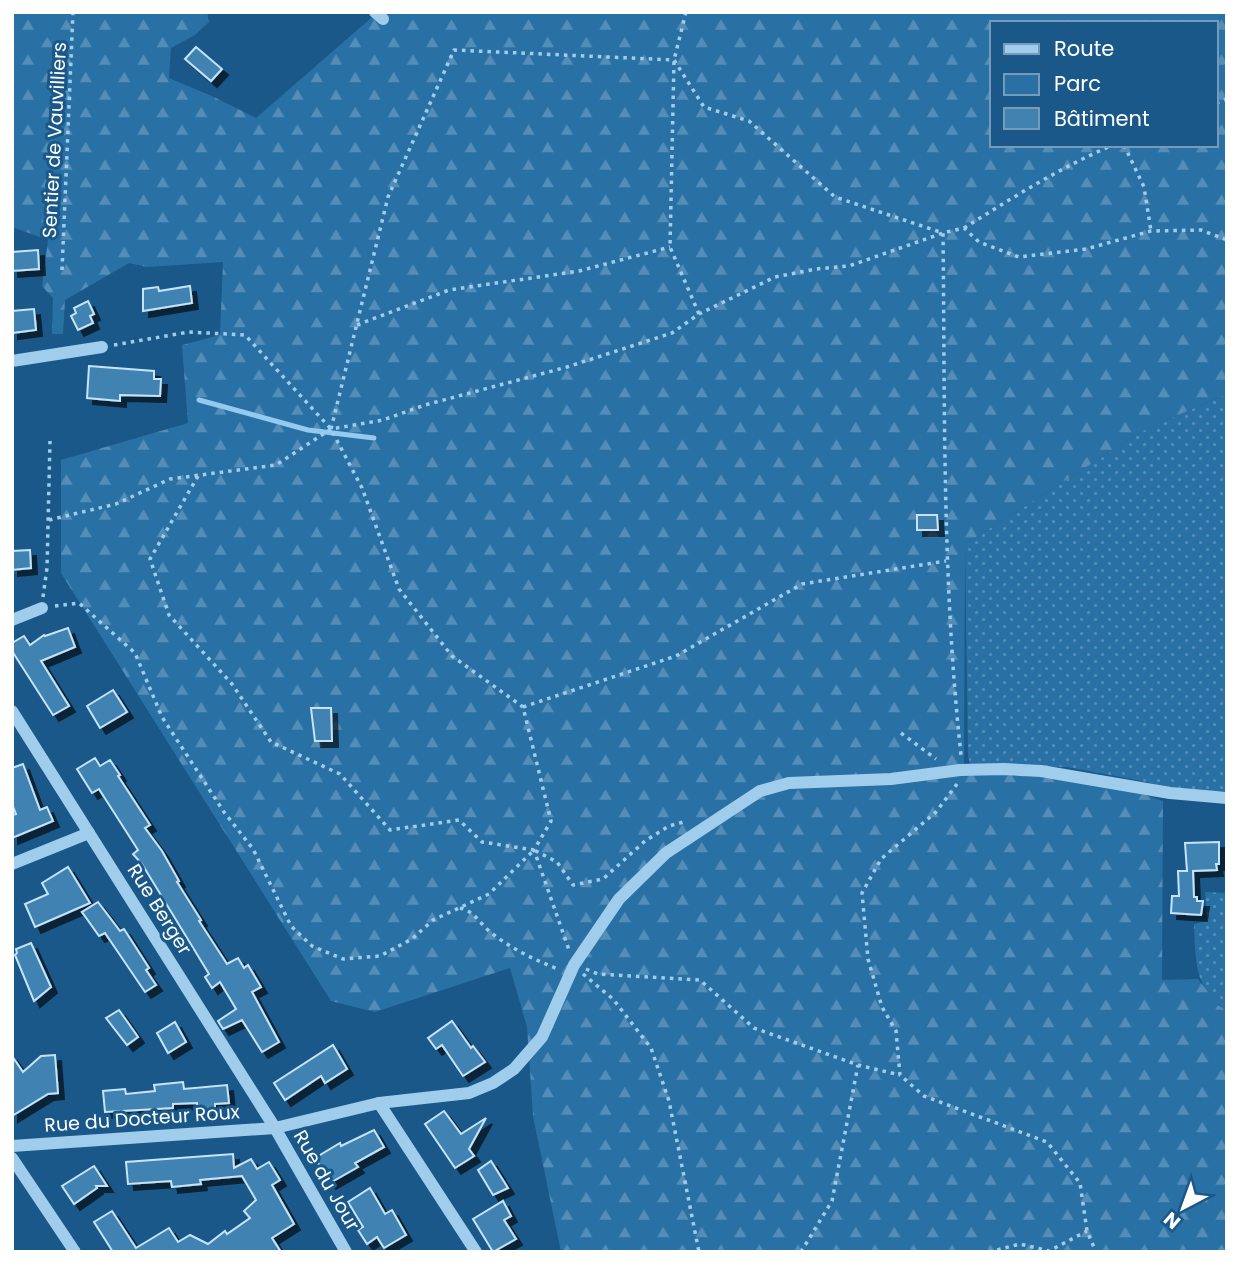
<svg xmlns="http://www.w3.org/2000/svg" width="1239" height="1264" font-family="Poppins,sans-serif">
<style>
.green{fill:url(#green-dots)}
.forest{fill:url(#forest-firs);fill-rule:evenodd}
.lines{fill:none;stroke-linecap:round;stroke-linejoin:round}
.stream{stroke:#94caef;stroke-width:5}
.building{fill:#4182b1;stroke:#c6e4f9;stroke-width:2;filter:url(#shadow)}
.path{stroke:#a1cded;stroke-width:3.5;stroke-dasharray:3.5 5;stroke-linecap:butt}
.minor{stroke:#a1cded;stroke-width:12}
.labels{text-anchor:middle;stroke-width:6;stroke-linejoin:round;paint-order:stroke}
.street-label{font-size:19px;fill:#fff;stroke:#195888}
</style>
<defs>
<pattern id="green-dots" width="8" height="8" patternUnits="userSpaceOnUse" patternTransform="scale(1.75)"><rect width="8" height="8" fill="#2971a5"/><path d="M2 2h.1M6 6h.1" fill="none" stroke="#548db7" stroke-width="1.8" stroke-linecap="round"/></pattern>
<pattern id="forest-firs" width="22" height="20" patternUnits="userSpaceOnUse" patternTransform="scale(1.75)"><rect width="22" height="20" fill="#2971a5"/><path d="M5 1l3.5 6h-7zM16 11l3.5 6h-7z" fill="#548db7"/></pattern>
<filter id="shadow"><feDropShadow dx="6" dy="6" stdDeviation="0" flood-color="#0009"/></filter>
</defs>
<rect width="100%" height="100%" fill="#195888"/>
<g class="green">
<polygon points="1227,394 1227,791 1179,792 1147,782 1067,767 970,766 968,755 965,544 1148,428"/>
<path d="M1205 892 1227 893V1011C1193 988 1196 960 1194 924L1207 921Z"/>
</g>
<path class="forest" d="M12 12H207L209 22 195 35 171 48 169 78 214 97 256 118 378 12H1227V394L1148 428 965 544 964 772 1040 777 1121 787 1163 801 1162 980 1198 979 1218 1005 1227 1011V1252H561L533 1116 527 1027 510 968 375 1012 331 1001 61 573V460L188 423 182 345 220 335 223 262 147 267 129 263 65 300 63 334H52L53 298 42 286 48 240 12 227ZM992 23H1216V145H992Z"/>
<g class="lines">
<polyline class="stream" points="199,400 308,430 374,438"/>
</g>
<g class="building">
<polygon points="196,47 222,69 211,81 185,59"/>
<polygon points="38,250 39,269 12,271 12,252"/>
<polygon points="190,286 192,303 143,311 143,289 158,287 159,291"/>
<polygon points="88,301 94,314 90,316 93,323 78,330 71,316 76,313 74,308"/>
<polygon points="34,309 36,330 12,333 12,311"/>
<polygon points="89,366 154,371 154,379 161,379 160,396 120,395 120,401 87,398"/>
<polygon points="917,515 937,515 938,530 917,530"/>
<polygon points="30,550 31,568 12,570 12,551"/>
<polygon points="68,628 75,647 41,661 69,706 53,715 12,651 12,643 24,636 30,645 44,635 45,636"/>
<polygon points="113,690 127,712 100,728 87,706"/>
<polygon points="311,708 331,708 332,741 315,741"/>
<polygon points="95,758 100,766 110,760 120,775 118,776 150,825 145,828 162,851 179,881 177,882 201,920 199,921 227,964 238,958 244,968 248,965 261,987 252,992 279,1042 262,1052 242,1020 223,1029 218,1021 236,1009 220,982 212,988 205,977 209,974 142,864 133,854 138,850 99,789 92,793 77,769"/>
<polygon points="23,764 40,810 47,807 53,821 12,838 12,815 16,814 12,804 12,768"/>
<polygon points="1219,842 1219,864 1216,864 1217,870 1193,871 1194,897 1197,897 1197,901 1203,901 1201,915 1171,913 1172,896 1179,896 1178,871 1187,871 1185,843"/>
<polygon points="68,867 90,903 35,927 25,904 48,894 42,883"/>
<polygon points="98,902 120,931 124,929 149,968 146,970 156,985 145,992 105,933 99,936 82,912"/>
<polygon points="31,943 51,987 34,1001 15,955 17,953 16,949"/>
<polygon points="119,1010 138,1037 127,1045 106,1018"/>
<polygon points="452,1021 471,1048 473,1046 485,1062 463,1076 442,1045 436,1049 428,1038"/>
<polygon points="175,1022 186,1042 168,1053 157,1033"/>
<polygon points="333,1045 347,1069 325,1083 321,1076 285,1100 274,1083"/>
<polygon points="55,1055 58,1093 48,1094 12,1116 12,1056 23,1072 41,1056"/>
<polygon points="183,1082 184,1089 227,1085 229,1103 215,1104 215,1108 198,1110 197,1103 173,1104 173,1108 105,1112 103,1091 125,1089 126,1094 155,1091 154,1085"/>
<polygon points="444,1111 461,1134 486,1118 469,1149 474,1156 455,1168 425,1124"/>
<polygon points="374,1130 384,1147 355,1163 358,1167 330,1183 315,1158 340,1143 341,1146"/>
<polygon points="233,1154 234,1168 251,1159 257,1169 269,1162 280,1180 272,1185 294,1224 272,1238 281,1252 113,1252 94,1222 112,1211 136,1248 169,1228 178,1242 190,1235 208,1244 225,1231 227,1234 250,1218 244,1211 256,1200 242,1176 200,1180 201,1184 172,1187 171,1181 128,1184 126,1162"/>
<polygon points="491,1161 508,1188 493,1195 478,1170"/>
<polygon points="94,1166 107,1186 96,1186 97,1188 74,1204 62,1186"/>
<polygon points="370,1188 385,1214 392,1210 406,1235 384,1248 377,1237 367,1244 358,1230 363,1227 348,1202"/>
<polygon points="503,1201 511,1216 504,1220 516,1239 493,1252 473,1219"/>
</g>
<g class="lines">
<g class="path">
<polyline points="686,12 674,60 670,247 699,314"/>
<polyline points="1216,103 1227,99"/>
<polyline points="1124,145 1144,187 1151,231"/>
<path d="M964 228C1012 198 1061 167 1113 145"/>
<polyline points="62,270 73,12"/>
<polyline points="357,325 449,290 579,271 670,247"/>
<polyline points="114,345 189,332 245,335 331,429 362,488 399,589 452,656 523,707 551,821 534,850 569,950"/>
<path d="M331 429 388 197 454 50 674 60 704 107 749 121 835 197 943 233C945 407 942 581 961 755"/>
<polyline points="198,476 150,559 169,615 232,684 271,742 340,774 390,830 459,820 482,842 534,850"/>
<polyline points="49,520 116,504 170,479 276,465 331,429 383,420 425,405 567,367 672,333 699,314 775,277 816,269 849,266 943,233 964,228 979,242 1019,257 1086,249 1151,231 1201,230 1227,240"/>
<polyline points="43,597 47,568 50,441"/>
<polyline points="55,606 79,603 135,653 162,717 224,812 253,849 291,926 312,946 343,959 380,956 412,939 433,920 489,894 534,850 557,862 573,885 603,879 645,841 669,826 687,821"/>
<polyline points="523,707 676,656 802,584 946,561"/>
<polyline points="901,733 936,759"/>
<polyline points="957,784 936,812 881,859 862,893 868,959 882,1007 896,1031 900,1075 924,1096 1047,1142 1080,1183 1087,1231 1096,1252"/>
<path d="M460 908C475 911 481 926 494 935 514 950 535 960 558 969"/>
<polyline points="586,969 598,974 700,980 754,1028 858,1065 900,1075"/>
<polyline points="583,974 613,999 651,1048 669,1101 699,1252"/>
<polyline points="801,1252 832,1201 858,1065"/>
<polyline points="989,1252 1020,1244 1049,1251 1087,1231"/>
</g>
<g class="minor">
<polyline points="375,12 383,19"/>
<polyline points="12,361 102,347"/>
<polyline points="12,620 42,608"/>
<polyline points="12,711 275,1128 346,1252"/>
<polyline points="12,864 89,833"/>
<polyline points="379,1103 476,1252"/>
<polyline points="12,1146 275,1128 379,1103 469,1093 493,1083 514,1069 542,1037 574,965 619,899 666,853 760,791 789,783 891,779 960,770 1004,769 1041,771 1170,793 1227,798"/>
<polyline points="12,1158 75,1252"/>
</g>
</g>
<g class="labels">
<g class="street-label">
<text transform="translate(54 140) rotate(-87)" y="7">Sentier de Vauvilliers</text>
<text transform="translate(160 909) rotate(58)" y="7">Rue Berger</text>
<text transform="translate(142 1118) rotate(-4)" y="7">Rue du Docteur Roux</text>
<text transform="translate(327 1180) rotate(60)" y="7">Rue du Jour</text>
</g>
</g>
<rect width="1239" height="1264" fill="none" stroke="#ffffff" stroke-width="28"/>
<rect x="990" y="21" width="228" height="126" fill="#195888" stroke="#759bb8" stroke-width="2"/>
<rect x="1004" y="44" width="35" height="10" fill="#a1cded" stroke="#759bb8" stroke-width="2"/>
<text x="1054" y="56" font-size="21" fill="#ffffff">Route</text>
<rect x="1004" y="74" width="35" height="21" fill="#2971a5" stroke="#759bb8" stroke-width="2"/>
<text x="1054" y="91" font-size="21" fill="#ffffff">Parc</text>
<rect x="1004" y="108" width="35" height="21" fill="#4182b1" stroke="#759bb8" stroke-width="2"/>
<text x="1054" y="126" font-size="21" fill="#ffffff">Bâtiment</text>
<g transform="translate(1183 1208) rotate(221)" stroke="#195888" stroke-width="5" paint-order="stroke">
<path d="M0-5L12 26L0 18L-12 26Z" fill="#ffffff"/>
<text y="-10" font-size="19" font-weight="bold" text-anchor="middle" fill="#ffffff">N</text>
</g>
</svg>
